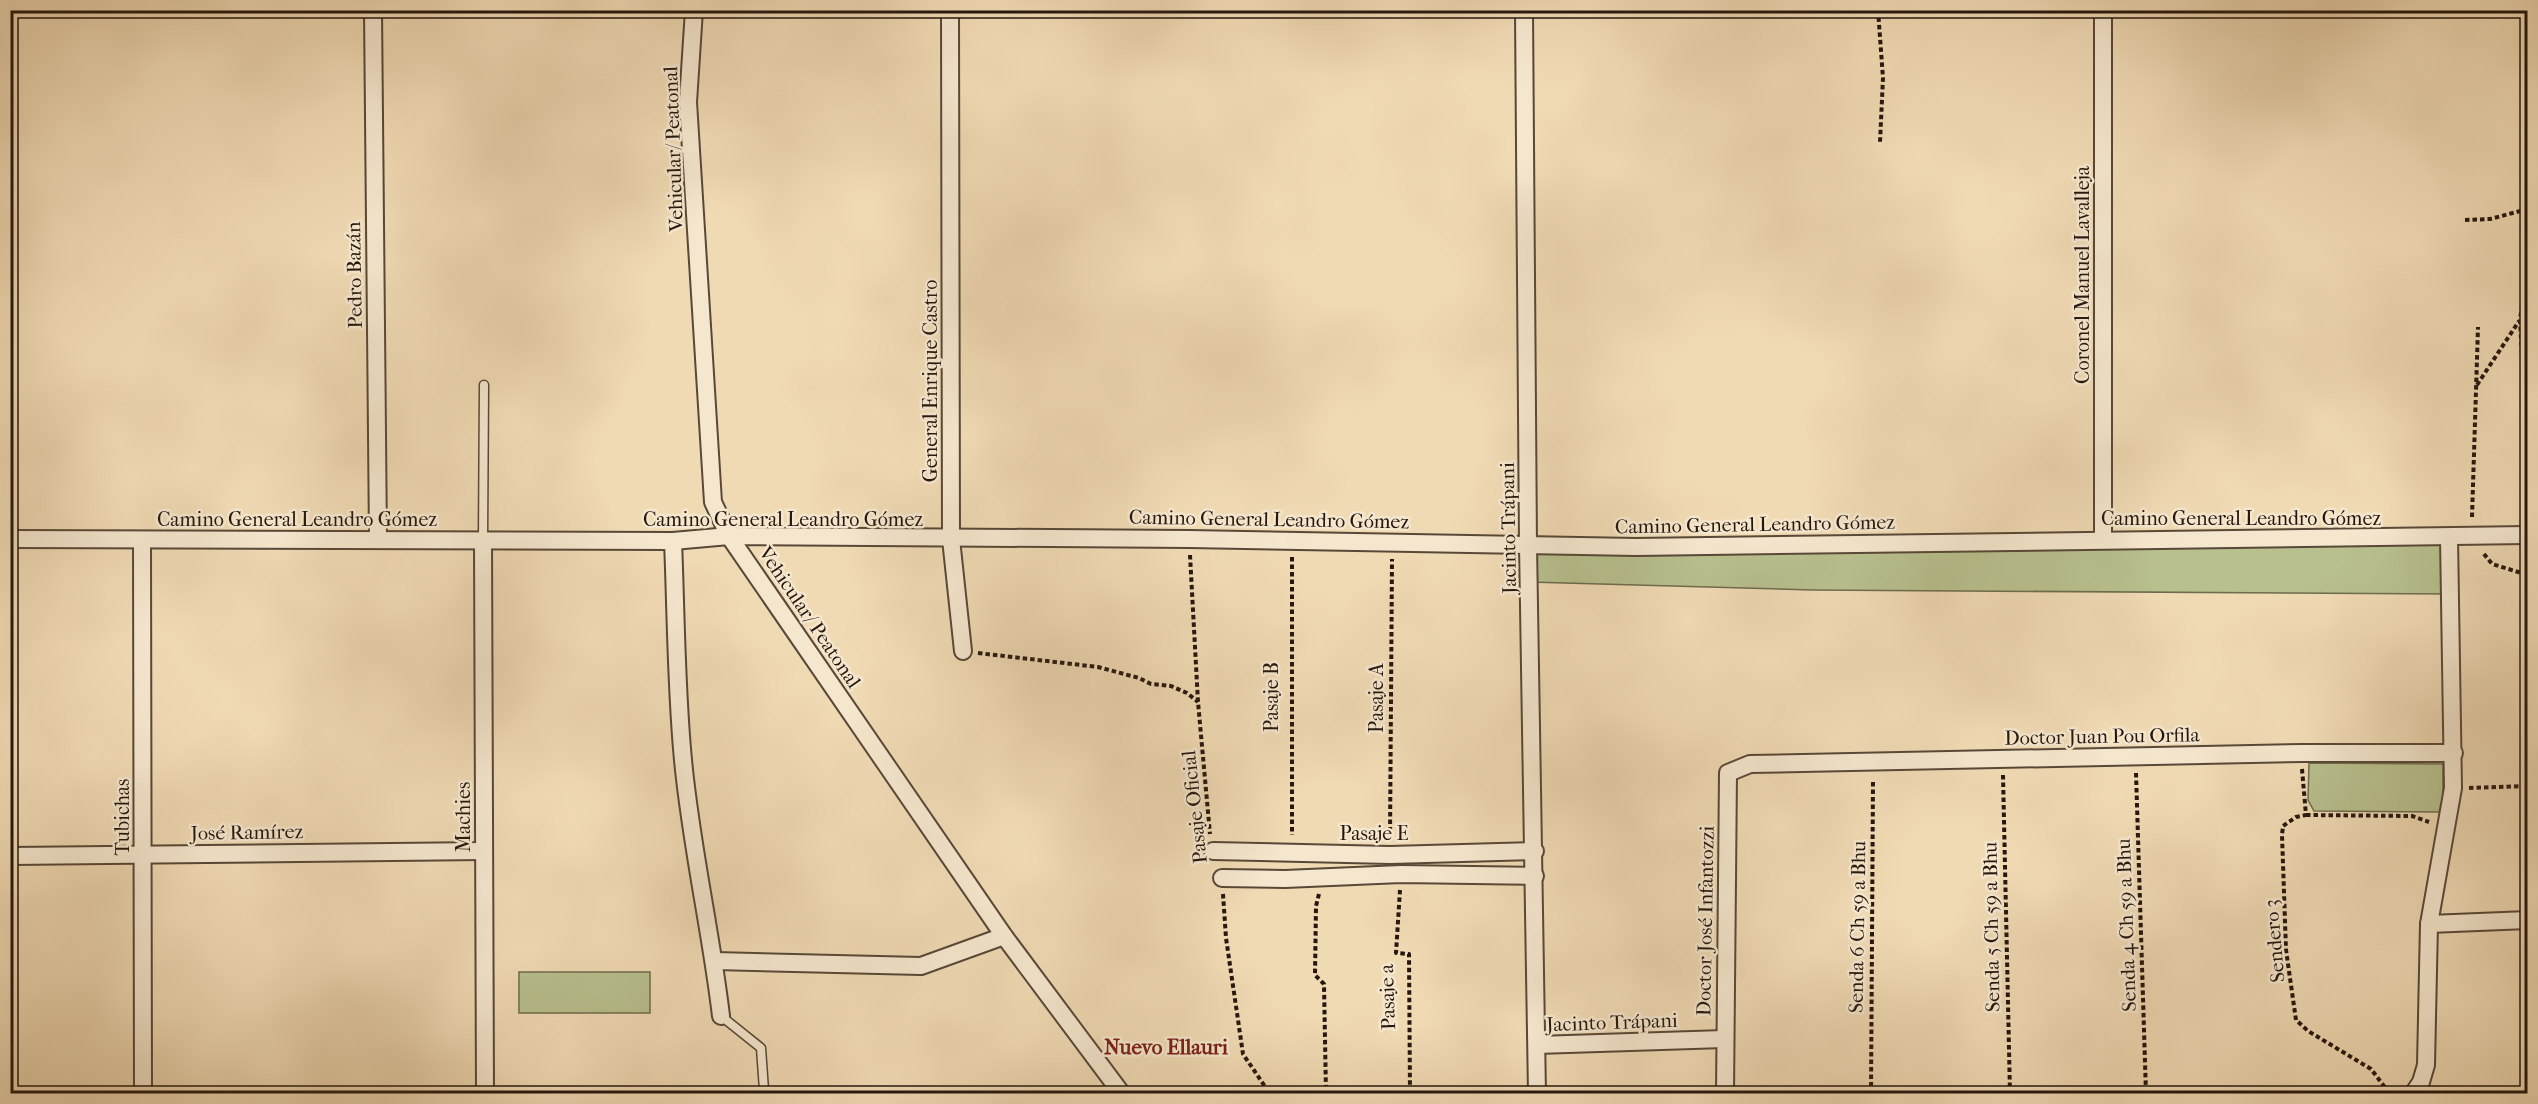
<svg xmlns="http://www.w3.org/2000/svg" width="2538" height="1104" font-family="'IM FELL French Canon',serif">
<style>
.green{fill:#b8c08e;stroke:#6e6c4e;stroke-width:1.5}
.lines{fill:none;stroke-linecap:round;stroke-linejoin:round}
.service-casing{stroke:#584838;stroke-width:11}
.minor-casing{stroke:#584838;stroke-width:20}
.path{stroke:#25170e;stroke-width:4;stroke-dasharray:4.5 3;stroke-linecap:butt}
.service{stroke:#f5e7ce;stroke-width:8}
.minor{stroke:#f5e7ce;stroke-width:16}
.labels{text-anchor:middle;stroke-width:5;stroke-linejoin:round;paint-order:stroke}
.street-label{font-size:20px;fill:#25170e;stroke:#f5e7ce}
.neighbourhood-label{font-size:21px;font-weight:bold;fill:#7a1f14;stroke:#f5e7ce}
</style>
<rect width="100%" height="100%" fill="#f0dab4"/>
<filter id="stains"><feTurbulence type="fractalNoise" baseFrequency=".00333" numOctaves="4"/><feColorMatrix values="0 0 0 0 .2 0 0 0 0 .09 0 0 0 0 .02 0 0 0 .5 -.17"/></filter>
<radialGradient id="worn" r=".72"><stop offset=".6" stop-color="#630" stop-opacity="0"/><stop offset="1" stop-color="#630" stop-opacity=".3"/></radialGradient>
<g class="green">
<polygon points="2449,537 2452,594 1812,590 1529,582 1528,545"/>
<polygon points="2309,763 2443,764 2443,800 2439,812 2314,811 2308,800"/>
<rect x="519" y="972" width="131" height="41"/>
</g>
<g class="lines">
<defs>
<g id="service">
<polyline points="483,540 484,385"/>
<polyline points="721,1016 761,1048 764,1090 771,1094"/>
</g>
<g id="minor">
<polyline points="373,10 378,540"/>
<polyline points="694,10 688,102 713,502 729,536 1004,936 1122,1094"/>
<polyline points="950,10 951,539 963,651"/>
<polyline points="1524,10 1528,545 1537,1094"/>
<polyline points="2103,10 2103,540"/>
<polyline points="10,539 673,541 729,536 1189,539 1636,547 2528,535"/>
<polyline points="142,540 143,1094"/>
<polyline points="483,540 485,1094"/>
<path d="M673 541C676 614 676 687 683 760 691 846 711 931 721 1016"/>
<polyline points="1213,851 1390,855 1535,851"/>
<polyline points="10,856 484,851"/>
<polyline points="1222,878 1285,879 1401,874 1535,876"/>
<polyline points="2429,924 2528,920"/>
<polyline points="715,961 921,966 1004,936"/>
<polyline points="1537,1045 1724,1039"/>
<polyline points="1725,1094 1728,773 1750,764 2302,753 2454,753"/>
<polyline points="2413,1094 2421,1082 2426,1065 2429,924 2453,788 2449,537"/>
</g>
</defs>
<use href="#service" class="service-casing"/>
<use href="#minor" class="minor-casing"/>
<g class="path">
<polyline points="1878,10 1883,78 1880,142"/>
<polyline points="2465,220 2490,219 2528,209"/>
<polyline points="2528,260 2520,320 2528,468"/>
<polyline points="2477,385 2519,321"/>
<polyline points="2472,517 2478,327"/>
<polyline points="2484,554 2492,564 2528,575"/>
<polyline points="1190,555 1198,702 1210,834"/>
<polyline points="1292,557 1292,835"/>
<polyline points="978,653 1098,667 1139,678 1151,684 1171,686 1187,693 1198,702"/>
<polyline points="2302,769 2306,815 2296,817 2283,826 2282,835 2286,950 2296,1020 2308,1031 2371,1069 2390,1094"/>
<polyline points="2136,773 2146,1094"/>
<polyline points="2003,775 2010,1094"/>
<polyline points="2469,788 2528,786"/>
<polyline points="2306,815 2412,816 2429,822"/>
<polyline points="1390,839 1392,559"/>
<polyline points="1400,890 1396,953 1409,954 1410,1094"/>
<polyline points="1223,894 1226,938 1243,1054 1270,1094"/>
<polyline points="1319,894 1316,906 1315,975 1324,984 1326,1094"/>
<polyline points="1871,1094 1873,780"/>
</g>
<use href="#service" class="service"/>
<use href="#minor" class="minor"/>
</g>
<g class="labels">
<g class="street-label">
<text transform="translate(673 149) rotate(-92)" y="7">Vehicular/ Peatonal</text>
<text transform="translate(354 275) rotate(-91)" y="7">Pedro Bazán</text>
<text transform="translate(2082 275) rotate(-90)" y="7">Coronel Manuel Lavalleja</text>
<text transform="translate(930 381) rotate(-90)" y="7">General Enrique Castro</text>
<text x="2241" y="525">Camino General Leandro Gómez</text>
<text x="297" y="526">Camino General Leandro Gómez</text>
<text x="783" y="526">Camino General Leandro Gómez</text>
<text transform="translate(1269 519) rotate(1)" y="7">Camino General Leandro Gómez</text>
<text transform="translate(1755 524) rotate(-1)" y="7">Camino General Leandro Gómez</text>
<text transform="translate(1508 528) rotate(-91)" y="7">Jacinto Trápani</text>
<text transform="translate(810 617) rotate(56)" y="7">Vehicular/ Peatonal</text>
<text transform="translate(1271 697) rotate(-90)" y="7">Pasaje B</text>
<text transform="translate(1376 698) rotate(-90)" y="7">Pasaje A</text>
<text transform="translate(2102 736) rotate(-1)" y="7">Doctor Juan Pou Orfila</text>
<text transform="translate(1194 807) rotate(-96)" y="7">Pasaje Oficial</text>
<text transform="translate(122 817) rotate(-90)" y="7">Tubichas</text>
<text transform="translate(463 817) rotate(-90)" y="7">Machies</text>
<text transform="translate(247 832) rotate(-1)" y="7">José Ramírez</text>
<text x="1374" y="840">Pasaje E</text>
<text transform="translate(1705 921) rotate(-89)" y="7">Doctor José Infantozzi</text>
<text transform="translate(2126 925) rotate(-92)" y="7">Senda 4 Ch 59 a Bhu</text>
<text transform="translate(1857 927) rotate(-89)" y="7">Senda 6 Ch 59 a Bhu</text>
<text transform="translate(1991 927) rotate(-91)" y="7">Senda 5 Ch 59 a Bhu</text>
<text transform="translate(2274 941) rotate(-95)" y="7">Sendero 3</text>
<text transform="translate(1387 997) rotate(-92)" y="7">Pasaje a</text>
<text transform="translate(1612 1022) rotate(-2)" y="7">Jacinto Trápani</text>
</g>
<g class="neighbourhood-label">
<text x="1166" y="1054">Nuevo Ellauri</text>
</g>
</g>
<rect width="2538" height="1104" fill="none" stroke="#f0dab4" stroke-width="36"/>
<rect x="12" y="12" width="2514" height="1080" fill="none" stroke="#25170e" stroke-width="3"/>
<rect x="18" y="18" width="2502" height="1068" fill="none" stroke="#25170e" stroke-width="1.5"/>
<rect width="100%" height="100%" filter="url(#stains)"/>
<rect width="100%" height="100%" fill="url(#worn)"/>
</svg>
